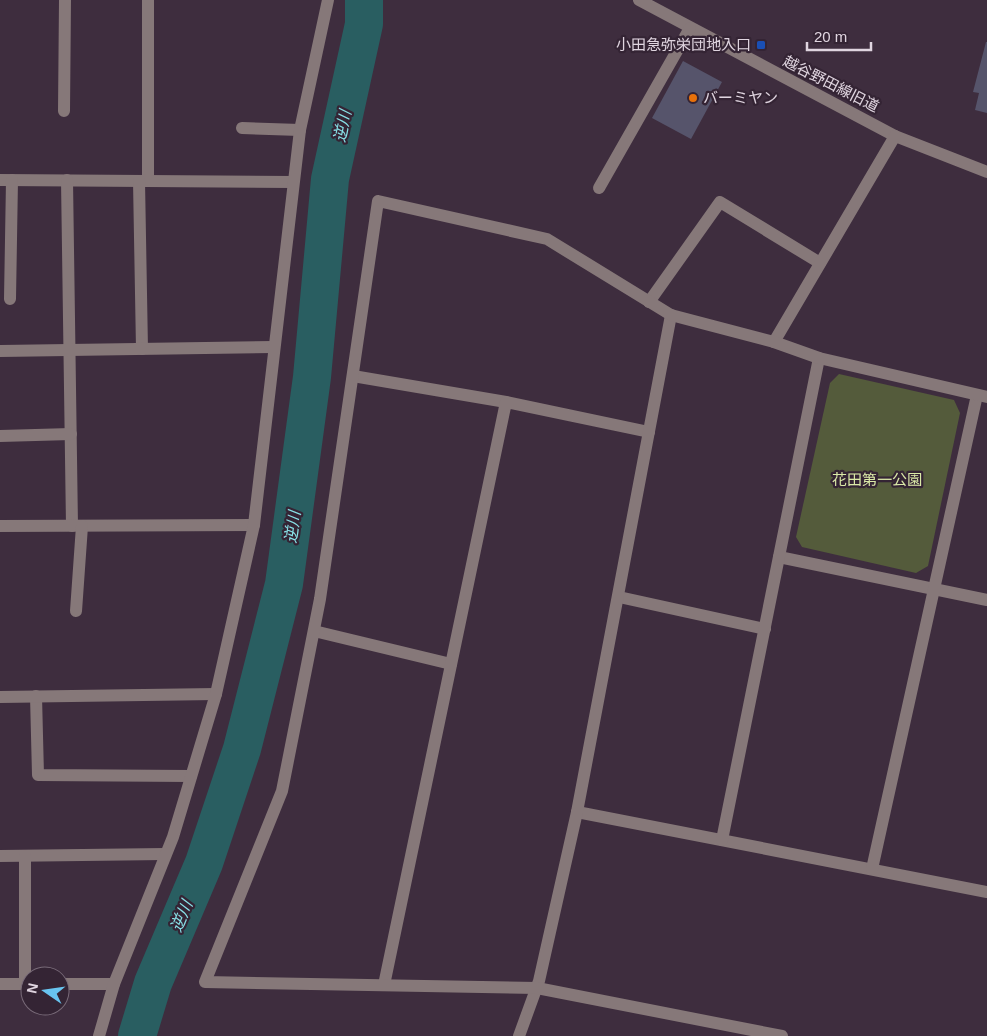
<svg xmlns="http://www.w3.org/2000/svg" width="987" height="1036" font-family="Arial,'Noto Sans JP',sans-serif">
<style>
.green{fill:#545b3b}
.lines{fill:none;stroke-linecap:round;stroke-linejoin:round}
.river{stroke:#295e61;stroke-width:38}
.building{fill:#56546b}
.minor{stroke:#867879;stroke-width:12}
.transit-dot{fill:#1a4fb4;stroke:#342434;stroke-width:2}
.food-dot{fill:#e8710a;stroke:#342434;stroke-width:2}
.labels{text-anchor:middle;stroke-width:4.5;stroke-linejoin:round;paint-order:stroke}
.poi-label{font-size:15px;fill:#e0d5e0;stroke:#342434;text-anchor:end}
.street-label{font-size:15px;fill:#e0d5e0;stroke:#342434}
.park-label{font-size:15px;fill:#dae9a7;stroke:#342434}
.water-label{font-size:16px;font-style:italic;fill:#89e2e8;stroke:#342434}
</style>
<rect width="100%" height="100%" fill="#3e2d3e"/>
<polygon class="green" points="839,374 954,400 960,413 928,566 916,573 802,547 796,537 830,383"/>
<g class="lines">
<polyline class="river" points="137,1036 153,983 204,863 242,749 284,584 312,377 330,179 364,24 364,0"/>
</g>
<g class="building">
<polygon points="986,42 987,42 987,113 975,110 979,93 973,92"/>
<polygon points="683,61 722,82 691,139 652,118"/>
</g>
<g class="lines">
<g class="minor">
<polyline points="148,0 148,181"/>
<polyline points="639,0 895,136 987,172"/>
<polyline points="64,111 65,0"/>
<polyline points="242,128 300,130"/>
<polyline points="0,180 293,182"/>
<polyline points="67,180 72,526"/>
<polyline points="139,181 142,349"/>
<polyline points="599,188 690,28"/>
<polyline points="10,299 12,180"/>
<polyline points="649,302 720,202 820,263"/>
<polyline points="774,342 895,136"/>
<polyline points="0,351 273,347"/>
<polyline points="353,376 506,402"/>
<polyline points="0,436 71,434"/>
<polyline points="0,526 254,525"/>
<polyline points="779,557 987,600"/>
<polyline points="619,597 765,629"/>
<polyline points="76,611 82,526"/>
<polyline points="314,631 451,664"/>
<polyline points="36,696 38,775 191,776"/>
<polyline points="0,697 216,694"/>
<polyline points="577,812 987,892"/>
<polyline points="722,840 819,358"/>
<polyline points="0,856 165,854"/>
<polyline points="872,869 977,395"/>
<polyline points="0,984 30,984"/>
<polyline points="25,984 25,856"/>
<polyline points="60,984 114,984"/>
<polyline points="384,985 506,402 649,432"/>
<polyline points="99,1036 114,984 173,837 216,694 254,525 300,130 328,0"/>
<polyline points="519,1036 539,981 577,812 671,315"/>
<polyline points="782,1036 537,988 205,982 282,791 320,599 378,201 547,239 671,315 774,342 819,358 987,397"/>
</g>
</g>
<rect class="transit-dot" x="756" y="40" width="10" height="10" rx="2.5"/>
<circle class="food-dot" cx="693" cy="98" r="5"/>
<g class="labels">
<g class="poi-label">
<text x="751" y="50">小田急弥栄団地入口</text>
<text x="703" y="103" text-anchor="start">バーミヤン</text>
</g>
<g class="street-label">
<text transform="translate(831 84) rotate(27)" y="5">越谷野田線旧道</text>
</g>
<g class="park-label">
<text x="877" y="485">花田第一公園</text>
</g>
<g class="water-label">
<text transform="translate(342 126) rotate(-78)" y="6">逆川</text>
<text transform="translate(292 527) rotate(-82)" y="6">逆川</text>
<text transform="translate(181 916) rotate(-67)" y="6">逆川</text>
</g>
</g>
<g transform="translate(45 991) rotate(283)"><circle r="24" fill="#342434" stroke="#796b79"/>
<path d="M0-4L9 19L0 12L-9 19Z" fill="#68c4f0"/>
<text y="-8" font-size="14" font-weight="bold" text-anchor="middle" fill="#e0d5e0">N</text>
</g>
<path d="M807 42v8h64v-8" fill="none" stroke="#e0d5e0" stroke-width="2.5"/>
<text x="814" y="42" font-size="15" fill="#e0d5e0" stroke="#342434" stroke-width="4" paint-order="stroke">20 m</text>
</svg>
